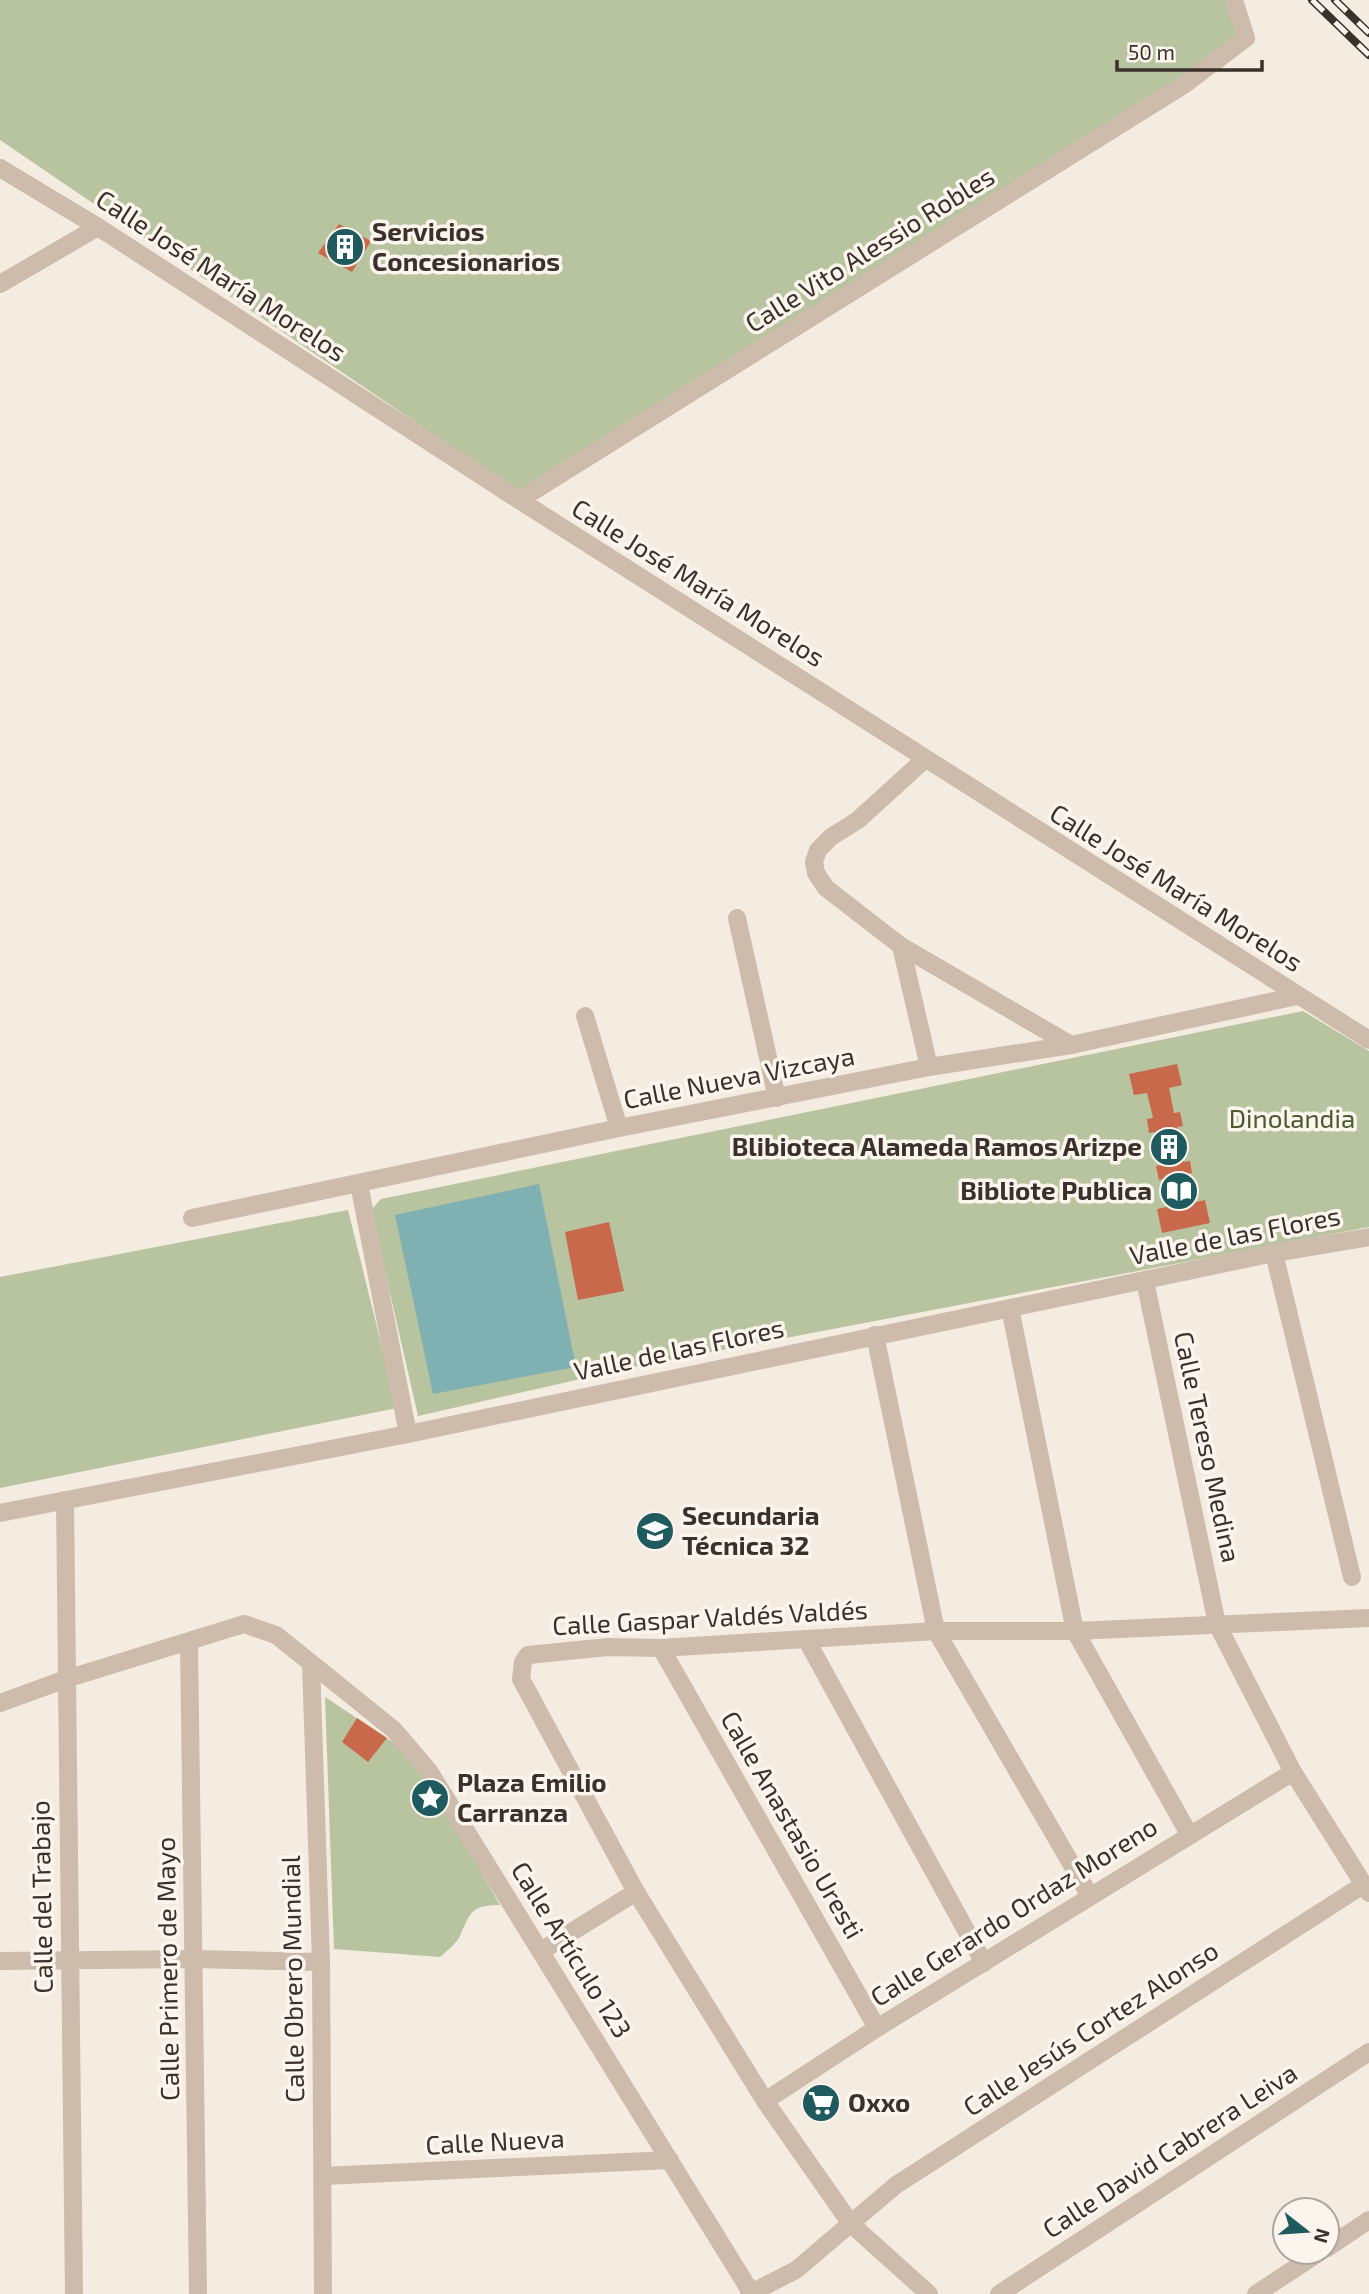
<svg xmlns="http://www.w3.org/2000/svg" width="1369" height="2294" font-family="'Exo 2',sans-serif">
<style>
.green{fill:#b8c4a0}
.water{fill:#7fb0b2}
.building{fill:#c8694b}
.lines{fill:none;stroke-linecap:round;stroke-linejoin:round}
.minor{stroke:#cdbbac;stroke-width:18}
.rail-casing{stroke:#3b302b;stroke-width:8}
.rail{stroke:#fbf5ee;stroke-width:5;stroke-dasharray:16;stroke-linecap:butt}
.labels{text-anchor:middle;stroke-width:7;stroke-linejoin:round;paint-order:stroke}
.poi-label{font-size:26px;font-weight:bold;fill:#3b302b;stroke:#fbf5ee;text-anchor:start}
.street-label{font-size:26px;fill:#3b302b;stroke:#fbf5ee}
.park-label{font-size:26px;fill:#4a5a2e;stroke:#fbf5ee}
</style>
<rect width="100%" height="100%" fill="#f4ebe1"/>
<g class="green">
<polygon points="0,0 1225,0 1240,36 1212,58 518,492 0,140"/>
<polygon points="1303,1011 1369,1051 1369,1227 638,1366 418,1416 371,1210 381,1199"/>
<polygon points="348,1210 397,1408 0,1488 0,1277"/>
<path d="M325 1697 415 1757 500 1905C471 1905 470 1913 460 1936 456 1944 447 1951 440 1957L334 1949Z"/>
</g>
<polygon class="water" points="539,1184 576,1367 433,1394 395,1215"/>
<g class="building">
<polygon points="339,224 371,241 352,272 318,253"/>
<polygon points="1177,1064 1182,1085 1169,1088 1174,1113 1180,1112 1183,1126 1177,1127 1184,1162 1190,1161 1192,1173 1187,1174 1192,1203 1205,1200 1210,1223 1162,1233 1157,1209 1171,1206 1165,1179 1159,1180 1156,1166 1161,1165 1154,1132 1149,1133 1147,1119 1153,1118 1147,1093 1134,1095 1129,1074"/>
<polygon points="609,1222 624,1291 578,1300 565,1232"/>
<polygon points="357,1718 387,1738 368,1762 342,1742"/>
</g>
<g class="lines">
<g class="minor">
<polyline points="0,168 98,227 519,500 1369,1040"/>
<polyline points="0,284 98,227"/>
<polyline points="519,500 1185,84 1246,38 1234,0"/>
<polyline points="925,759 858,820 831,837 818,850 814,862 816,873 826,888 901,946 1071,1045"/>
<polyline points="737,918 777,1098"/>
<polyline points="901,946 929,1067"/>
<polyline points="585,1016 619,1128"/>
<polyline points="359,1184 408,1434"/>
<polyline points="192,1218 619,1128 929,1067 1071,1045 1297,996"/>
<polyline points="1274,1253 1352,1577"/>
<polyline points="1145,1281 1217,1624 1293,1772 1369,1893"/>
<polyline points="1010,1308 1075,1631 1189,1834"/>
<polyline points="875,1335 936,1631 1090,1896"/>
<polyline points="65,1500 74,2294"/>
<polyline points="0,1513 408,1434 1274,1253 1369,1237"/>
<polyline points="806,1639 984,1963"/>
<polyline points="189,1643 198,2294"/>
<polyline points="661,1648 877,2028"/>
<polyline points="311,1663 321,1962 323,2294"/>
<polyline points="0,1703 66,1679 244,1624 276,1635 311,1663 394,1730 429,1771 752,2294"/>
<polyline points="541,1951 636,1892"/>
<polyline points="0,1961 195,1959 321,1962"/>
<polyline points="765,2101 877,2028 1293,1772"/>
<polyline points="323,2176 670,2160"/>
<polyline points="1327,2248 1369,2220"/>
<polyline points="749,2294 796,2270 896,2185 1363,1885"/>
<polyline points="929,2294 851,2224 765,2101 636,1892 521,1679 523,1662 528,1655 608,1647 661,1648 936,1631 1075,1631 1369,1618"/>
<polyline points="999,2294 1369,2052"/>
<polyline points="1256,2294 1320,2252"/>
</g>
<defs>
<g id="rail">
<polyline points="1312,0 1369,55"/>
<polyline points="1335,0 1369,33"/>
</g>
</defs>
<use href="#rail" class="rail-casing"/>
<use href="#rail" class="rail"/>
</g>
<defs>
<symbol id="building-disc" viewBox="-11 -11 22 22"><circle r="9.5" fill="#1f5a5e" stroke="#fbf5ee"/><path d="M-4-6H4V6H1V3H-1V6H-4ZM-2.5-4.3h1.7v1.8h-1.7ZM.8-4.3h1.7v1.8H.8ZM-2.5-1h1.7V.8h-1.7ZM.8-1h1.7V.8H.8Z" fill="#fff"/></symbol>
<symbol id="library-disc" viewBox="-11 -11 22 22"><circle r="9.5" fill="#1f5a5e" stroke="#fbf5ee"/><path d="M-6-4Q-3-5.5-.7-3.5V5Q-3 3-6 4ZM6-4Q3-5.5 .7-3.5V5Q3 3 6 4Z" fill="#fff"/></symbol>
<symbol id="school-disc" viewBox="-11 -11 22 22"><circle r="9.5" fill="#1f5a5e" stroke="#fbf5ee"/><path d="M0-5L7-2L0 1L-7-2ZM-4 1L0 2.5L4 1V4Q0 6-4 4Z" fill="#fff"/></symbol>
<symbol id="sight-disc" viewBox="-11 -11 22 22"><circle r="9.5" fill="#1f5a5e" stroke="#fbf5ee"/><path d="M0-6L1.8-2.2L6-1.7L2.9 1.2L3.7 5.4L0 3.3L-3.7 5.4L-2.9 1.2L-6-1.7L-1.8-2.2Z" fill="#fff"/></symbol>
<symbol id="supermarket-disc" viewBox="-11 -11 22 22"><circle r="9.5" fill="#1f5a5e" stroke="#fbf5ee"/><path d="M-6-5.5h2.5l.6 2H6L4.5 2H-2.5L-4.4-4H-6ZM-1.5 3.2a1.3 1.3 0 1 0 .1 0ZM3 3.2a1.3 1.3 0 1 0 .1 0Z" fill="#fff"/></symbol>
</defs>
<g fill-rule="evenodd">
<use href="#building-disc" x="323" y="225" width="44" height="44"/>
<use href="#building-disc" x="1147" y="1125" width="44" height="44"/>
<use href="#library-disc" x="1157" y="1169" width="44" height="44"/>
<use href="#school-disc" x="633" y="1509" width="44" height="44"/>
<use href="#sight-disc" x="408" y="1776" width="44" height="44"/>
<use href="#supermarket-disc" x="799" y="2081" width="44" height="44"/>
</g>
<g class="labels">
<g class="poi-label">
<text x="372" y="241">Servicios<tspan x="372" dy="30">Concesionarios</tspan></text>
<text x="1142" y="1156" text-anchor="end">Blibioteca Alameda Ramos Arizpe</text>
<text x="1152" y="1200" text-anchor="end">Bibliote Publica</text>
<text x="682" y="1525">Secundaria<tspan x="682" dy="30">Técnica 32</tspan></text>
<text x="457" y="1792">Plaza Emilio<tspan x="457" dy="30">Carranza</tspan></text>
<text x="848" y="2112">Oxxo</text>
</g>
<g class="street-label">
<text transform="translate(870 250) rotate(-32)" y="9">Calle Vito Alessio Robles</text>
<text transform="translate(221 276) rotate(33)" y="9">Calle José María Morelos</text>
<text transform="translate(698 583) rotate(32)" y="9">Calle José María Morelos</text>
<text transform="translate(1176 888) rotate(32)" y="9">Calle José María Morelos</text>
<text transform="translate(739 1078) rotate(-11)" y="9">Calle Nueva Vizcaya</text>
<text transform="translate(1235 1236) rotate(-11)" y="9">Valle de las Flores</text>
<text transform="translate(679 1350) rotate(-12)" y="9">Valle de las Flores</text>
<text transform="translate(1207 1447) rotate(78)" y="9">Calle Tereso Medina</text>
<text transform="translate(710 1618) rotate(-3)" y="9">Calle Gaspar Valdés Valdés</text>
<text transform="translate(792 1825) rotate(60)" y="9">Calle Anastasio Uresti</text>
<text transform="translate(42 1897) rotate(-91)" y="9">Calle del Trabajo</text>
<text transform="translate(1014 1912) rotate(-32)" y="9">Calle Gerardo Ordaz Moreno</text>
<text transform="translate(571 1950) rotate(58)" y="9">Calle Artículo 123</text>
<text transform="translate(168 1969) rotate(-91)" y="9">Calle Primero de Mayo</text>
<text transform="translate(293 1979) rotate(-91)" y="9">Calle Obrero Mundial</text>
<text transform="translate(1091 2029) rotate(-33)" y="9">Calle Jesús Cortez Alonso</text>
<text transform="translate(495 2142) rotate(-3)" y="9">Calle Nueva</text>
<text transform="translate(1170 2151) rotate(-33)" y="9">Calle David Cabrera Leiva</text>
</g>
<g class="park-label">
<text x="1292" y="1128">Dinolandia</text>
</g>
</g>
<g transform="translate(1306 2231) rotate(107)"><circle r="33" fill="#fbf5ee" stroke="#aea6a0" stroke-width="2"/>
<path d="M0-5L12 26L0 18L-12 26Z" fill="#1f5a5e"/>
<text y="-10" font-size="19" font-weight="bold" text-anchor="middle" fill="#3b302b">N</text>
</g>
<path d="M1117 60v10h145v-10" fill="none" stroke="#3b302b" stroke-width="3.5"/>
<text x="1128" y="60" font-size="21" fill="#3b302b" stroke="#fbf5ee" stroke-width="5" paint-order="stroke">50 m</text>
</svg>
